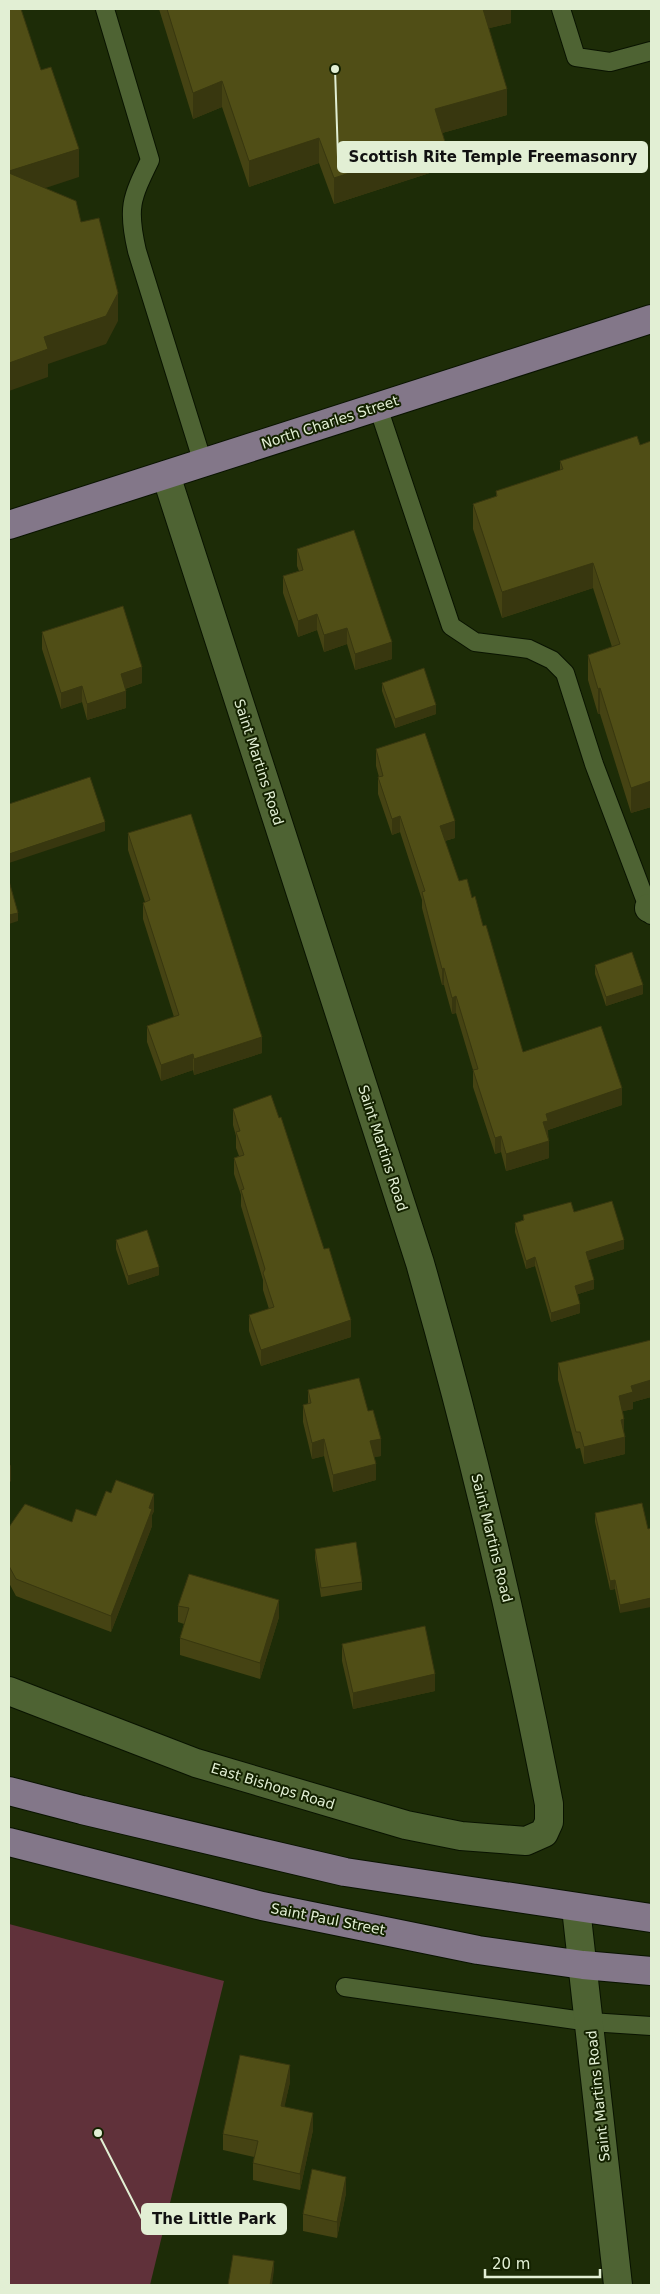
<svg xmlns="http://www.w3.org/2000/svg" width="660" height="2294" font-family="'DejaVu Sans',sans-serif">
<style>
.green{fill:#60313a}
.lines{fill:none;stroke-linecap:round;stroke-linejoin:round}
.service-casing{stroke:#091300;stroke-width:20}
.minor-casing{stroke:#091300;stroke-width:30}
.primary-casing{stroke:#091300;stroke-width:30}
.service{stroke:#4e6333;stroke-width:18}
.minor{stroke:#4e6333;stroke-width:28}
.primary{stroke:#837789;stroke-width:28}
.wall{fill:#454313}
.shaded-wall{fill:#38370f}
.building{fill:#504e16;stroke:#38370f}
.labels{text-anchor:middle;stroke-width:4;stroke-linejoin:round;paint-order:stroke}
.street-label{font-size:14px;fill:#e2efd4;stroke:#142200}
.leader{fill:none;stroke:#e2efd4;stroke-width:2}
.callout-dot{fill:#e2efd4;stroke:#142200;stroke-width:2}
.callout{fill:#e2efd4;stroke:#e2efd4;stroke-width:2}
.callout-label{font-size:15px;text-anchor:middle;font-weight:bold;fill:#111}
</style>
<rect width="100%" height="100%" fill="#1d2c07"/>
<polygon class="green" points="9,1924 224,1981 150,2285 9,2285"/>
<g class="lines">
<defs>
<g id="service">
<path d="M105 9 150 160C131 199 127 208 137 251L203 463"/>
<polyline points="561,9 576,57 610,62 651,51"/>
<polyline points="378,407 451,626 475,642 529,649 552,660 565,673 594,764 651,915"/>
<polyline points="345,1987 590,2022 651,2026"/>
</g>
<g id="minor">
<polyline points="649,908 651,908"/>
<path d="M9 1691 196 1763 406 1825 461 1836 526 1841 544 1833 549 1822V1804C514 1622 471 1442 420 1263L166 475"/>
<polyline points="576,1908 618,2285"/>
</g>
<g id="primary">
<polyline points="9,525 651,319"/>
<polyline points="9,1791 82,1810 345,1872 651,1918"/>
<polyline points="9,1842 262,1906 478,1950 583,1965 651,1971"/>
</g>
</defs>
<use href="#service" class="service-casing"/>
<use href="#minor" class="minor-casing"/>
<use href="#primary" class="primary-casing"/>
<use href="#service" class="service"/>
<use href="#minor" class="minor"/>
<use href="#primary" class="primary"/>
</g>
<g class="wall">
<polygon points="159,9 511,9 511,23 489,28 507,115 442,133 445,168 334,204 319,163 249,187 222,107 193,119"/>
<polygon points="651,441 651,807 631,813 600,714 598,714 588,680 588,655 612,647 593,588 502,618 473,529 473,504 496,497 496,491 560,470 560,461 640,445"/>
<polygon points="297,549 392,659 355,670 347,644 324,652 317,630 298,637 283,593 283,576 299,571 297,566"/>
<polygon points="42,632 142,683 125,689 126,708 87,720 82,702 61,709 42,649"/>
<polygon points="382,683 436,714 395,728 382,691"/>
<polygon points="376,749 455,838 445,841 459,881 472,898 483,926 523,1052 622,1105 548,1130 549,1158 506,1171 501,1152 495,1154 473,1087 473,1070 456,1013 452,1014 444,985 442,985 422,908 422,900 400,832 392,835 378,794 378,777 379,777 376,766"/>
<polygon points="128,833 262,1053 194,1075 193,1070 161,1081 147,1042 147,1026 174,1017 143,919 143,903 145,902 128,850"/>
<polygon points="595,965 643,994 606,1006 595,974"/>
<polygon points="233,1109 351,1337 261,1366 249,1331 249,1315 269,1309 263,1290 263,1280 241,1206 241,1195 234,1174 234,1158 239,1156 236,1148 236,1136 233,1125"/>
<polygon points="574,1212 624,1249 588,1260 594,1289 578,1294 580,1313 551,1322 535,1266 526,1269 515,1232 515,1223 523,1220 523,1215"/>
<polygon points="116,1240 159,1275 128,1285 116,1249"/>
<polygon points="651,1340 651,1397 633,1402 633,1409 623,1411 625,1454 584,1464 580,1448 576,1449 558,1380 558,1363"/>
<polygon points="308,1390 381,1456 374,1457 376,1480 333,1492 324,1456 312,1459 303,1422 303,1405 308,1404"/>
<polygon points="642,1503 620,1613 615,1589 610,1590 595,1522 595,1513"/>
<polygon points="154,1511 152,1515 152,1526 111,1632 16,1596 9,1583 9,1527 72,1522 96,1516"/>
<polygon points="315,1549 362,1582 362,1590 321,1597 315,1558"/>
<polygon points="178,1606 279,1617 260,1679 180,1655 180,1638 184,1624 178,1622"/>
<polygon points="342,1644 435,1691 353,1709 342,1661"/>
<polygon points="290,2082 284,2107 313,2130 300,2190 253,2180 253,2163 254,2157 223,2150 223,2134"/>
<polygon points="346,2193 337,2238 303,2231 303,2214"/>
</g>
<g class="shaded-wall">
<polygon points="482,9 511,9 511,23 482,30"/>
<polygon points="222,81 222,107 193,119 193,93"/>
<polygon points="507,89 507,115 435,135 435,109"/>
<polygon points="319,138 319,163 249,187 249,161"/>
<polygon points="445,142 445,168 334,204 334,178"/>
<polygon points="79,149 79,177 9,200 9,171"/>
<polygon points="118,293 118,321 106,344 48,364 48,377 9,391 9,363 44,337"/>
<polygon points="593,563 593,588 502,618 502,592"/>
<polygon points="317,614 317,630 298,637 298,621"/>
<polygon points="347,628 347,644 324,652 324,635"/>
<polygon points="392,642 392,659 355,670 355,654"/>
<polygon points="142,667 142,683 121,690 121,674"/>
<polygon points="82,686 82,702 61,709 61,693"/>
<polygon points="600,688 600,714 598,714 598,689"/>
<polygon points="126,691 126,708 87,720 87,704"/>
<polygon points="436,705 436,714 395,728 395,719"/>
<polygon points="651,781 651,807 631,813 631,788"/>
<polygon points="400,816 400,832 392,835 392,819"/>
<polygon points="455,821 455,838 440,842 440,826"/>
<polygon points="105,822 105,831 9,863 9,854"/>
<polygon points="18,913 18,921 9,924 9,915"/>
<polygon points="444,968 444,985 442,985 442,969"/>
<polygon points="643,985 643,994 606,1006 606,997"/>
<polygon points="456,996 456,1013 452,1014 452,998"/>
<polygon points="262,1037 262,1053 194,1075 194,1059"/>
<polygon points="193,1054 193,1070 161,1081 161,1065"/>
<polygon points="622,1088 622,1105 548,1130 548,1137 543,1122 546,1114"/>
<polygon points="501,1136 501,1152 495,1154 495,1138"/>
<polygon points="549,1141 549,1158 506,1171 506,1154"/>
<polygon points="624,1240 624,1249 586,1261 586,1252"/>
<polygon points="535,1257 535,1266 526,1269 526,1261"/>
<polygon points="159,1267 159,1275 128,1285 128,1276"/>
<polygon points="594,1280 594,1289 575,1295 575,1286"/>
<polygon points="580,1304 580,1313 551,1322 551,1313"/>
<polygon points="351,1320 351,1337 261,1366 261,1350"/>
<polygon points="651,1380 651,1397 633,1402 633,1409 619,1412 619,1396 631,1386"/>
<polygon points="624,1419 624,1436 621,1420"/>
<polygon points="625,1437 625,1454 584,1464 584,1447"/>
<polygon points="324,1439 324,1456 312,1459 312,1443"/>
<polygon points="381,1439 381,1456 370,1458 370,1441"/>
<polygon points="376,1464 376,1480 333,1492 333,1475"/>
<polygon points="11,1465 11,1481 9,1483 9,1466"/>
<polygon points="154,1494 154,1511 152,1515 152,1526 111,1632 111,1616 149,1508"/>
<polygon points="615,1580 615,1589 610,1590 610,1581"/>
<polygon points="651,1598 651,1607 620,1613 620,1605"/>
<polygon points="279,1600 279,1617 260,1679 260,1663"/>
<polygon points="435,1674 435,1691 353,1709 353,1693"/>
<polygon points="290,2065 290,2082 281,2123 281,2106"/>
<polygon points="313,2113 313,2130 300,2190 300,2174"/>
<polygon points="346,2177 346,2193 337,2238 337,2222"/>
<polygon points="274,2261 274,2270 272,2285 270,2285"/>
</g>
<g class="building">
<polygon points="9,9 21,9 41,70 51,67 79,149 9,171"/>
<polygon points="167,9 483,9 507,89 435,109 445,142 334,178 319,138 249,161 222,81 193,93"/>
<polygon points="9,173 76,201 81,222 99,218 118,293 106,316 44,337 48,349 9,363"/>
<polygon points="637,436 640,445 651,441 651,781 631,788 600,688 598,689 588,655 620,644 593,563 502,592 473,504 497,496 496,491 563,469 560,461"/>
<polygon points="354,530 392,642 355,654 347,628 324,635 317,614 298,621 283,576 303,570 297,549"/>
<polygon points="123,606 142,667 121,674 126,691 87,704 82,686 61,693 42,632"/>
<polygon points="424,668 436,705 395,719 382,683"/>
<polygon points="425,733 455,821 440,826 459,881 467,879 472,898 475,896 483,926 486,925 523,1052 601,1026 622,1088 546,1114 548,1121 543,1122 549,1141 506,1154 501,1136 495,1138 473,1070 478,1069 456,996 452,998 444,968 442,969 422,892 425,891 400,816 392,819 378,777 383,776 376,749"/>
<polygon points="90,777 105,822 9,854 9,804"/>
<polygon points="191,814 262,1037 194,1059 193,1054 161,1065 147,1026 179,1015 143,903 150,900 128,833"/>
<polygon points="9,881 18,913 9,915"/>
<polygon points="632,952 643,985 606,997 595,965"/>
<polygon points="271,1095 279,1118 281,1117 324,1249 329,1248 351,1320 261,1350 249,1315 274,1307 263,1273 265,1269 241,1190 244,1189 234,1158 244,1155 236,1132 240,1131 233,1109"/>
<polygon points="612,1201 624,1240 586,1252 594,1280 575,1286 580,1304 551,1313 535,1257 526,1261 515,1223 524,1220 523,1215 571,1202 574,1212"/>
<polygon points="147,1230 159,1267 128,1276 116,1240"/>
<polygon points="651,1340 651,1380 631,1386 633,1392 619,1396 624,1419 621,1420 625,1437 584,1447 580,1432 576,1432 558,1363"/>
<polygon points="359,1378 368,1411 373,1410 381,1439 370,1441 376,1464 333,1475 324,1439 312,1443 303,1405 311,1403 308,1390"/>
<polygon points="116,1480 154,1494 149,1508 152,1509 111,1616 16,1579 9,1566 9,1527 25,1504 72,1522 76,1509 96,1516 106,1491 111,1493"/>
<polygon points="642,1503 648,1529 651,1528 651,1598 620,1605 615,1580 610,1581 595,1513"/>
<polygon points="356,1542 362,1582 321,1588 315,1549"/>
<polygon points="189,1574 279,1600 260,1663 180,1638 189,1608 178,1606"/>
<polygon points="425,1626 435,1674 353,1693 342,1644"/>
<polygon points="240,2055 290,2065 281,2106 313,2113 300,2174 253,2163 258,2141 223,2134"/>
<polygon points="312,2169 346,2177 337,2222 303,2214"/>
<polygon points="233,2255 274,2261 270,2285 228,2285"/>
</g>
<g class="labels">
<g class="street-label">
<text transform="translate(330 422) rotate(-18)" y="5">North Charles Street</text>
<text transform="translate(259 762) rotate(72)" y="5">Saint Martins Road</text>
<text transform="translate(383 1148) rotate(72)" y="5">Saint Martins Road</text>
<text transform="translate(492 1538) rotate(76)" y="5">Saint Martins Road</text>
<text transform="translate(273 1786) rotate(17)" y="5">East Bishops Road</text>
<text transform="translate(328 1919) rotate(11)" y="5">Saint Paul Street</text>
<text transform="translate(598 2096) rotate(-96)" y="5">Saint Martins Road</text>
</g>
</g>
<path class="leader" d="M335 69L338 157M98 2133L142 2219"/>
<g class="callout-dot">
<circle cx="335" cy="69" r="5"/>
<circle cx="98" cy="2133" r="5"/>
</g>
<g class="callout">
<rect x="338" y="142" width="309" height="30" rx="5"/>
<rect x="142" y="2204" width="144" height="30" rx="5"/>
</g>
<g class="callout-label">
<text x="493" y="162">Scottish Rite Temple Freemasonry</text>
<text x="214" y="2224">The Little Park</text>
</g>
<rect width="660" height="2294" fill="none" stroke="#e2efd4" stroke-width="20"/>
<path d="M485 2269v8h115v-8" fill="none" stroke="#e2efd4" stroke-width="2.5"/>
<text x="492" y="2269" font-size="15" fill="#e2efd4" stroke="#142200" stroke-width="4" paint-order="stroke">20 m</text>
</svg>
